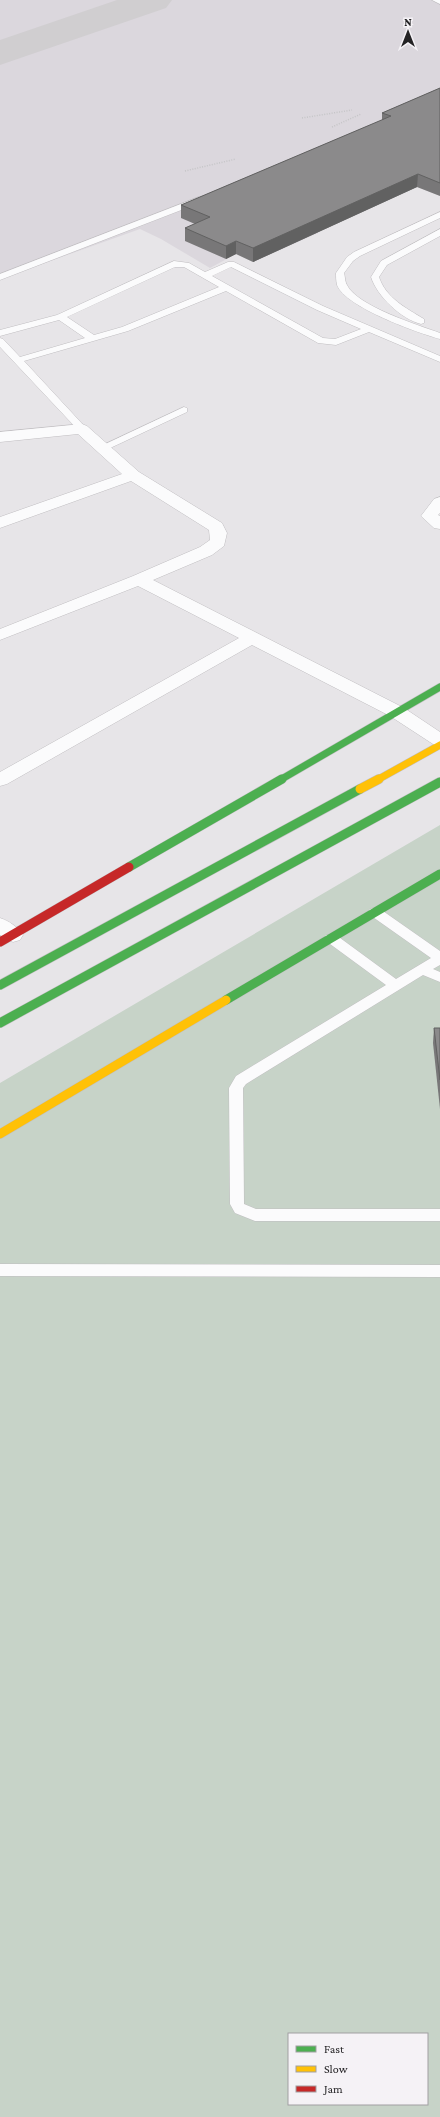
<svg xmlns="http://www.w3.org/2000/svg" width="440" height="2117" font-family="'Crimson Pro',serif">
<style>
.built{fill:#dbd7dd}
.green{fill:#c7d3c8;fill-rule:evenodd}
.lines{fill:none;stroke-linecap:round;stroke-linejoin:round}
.taxiway{fill:#d0ced0;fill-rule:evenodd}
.lane-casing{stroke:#c0bec1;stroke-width:1}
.street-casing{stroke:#c0bec1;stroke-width:1}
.fast-far1-casing{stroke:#c0bec1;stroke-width:8}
.fast-casing{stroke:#c0bec1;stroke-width:10}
.slow-far1-casing{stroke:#c0bec1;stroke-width:8}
.slow-casing{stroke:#c0bec1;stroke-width:10}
.jam-casing{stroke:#c0bec1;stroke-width:10}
.path{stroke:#c5c5c7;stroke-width:1.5;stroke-dasharray:1 1.5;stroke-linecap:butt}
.lane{fill:#fbfbfc;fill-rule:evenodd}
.street{fill:#fbfbfc;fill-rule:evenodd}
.fast-far1{stroke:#4caf50;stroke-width:7}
.fast{stroke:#4caf50;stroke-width:9}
.slow-far1{stroke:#ffc107;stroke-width:7}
.slow{stroke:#ffc107;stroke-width:9}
.jam{stroke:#c62828;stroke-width:9}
.wall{fill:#787778}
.shaded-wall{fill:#616161}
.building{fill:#8b8a8b;stroke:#616161}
</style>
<rect width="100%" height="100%" fill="#e7e5e8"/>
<polygon class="built" points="0,0 440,0 440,196 415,186 301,225 318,233 253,262 236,254 210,268 161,239 140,229 0,279"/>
<path class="green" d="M440 825V2117H0V1083ZM289 2034H427V2104H289Z"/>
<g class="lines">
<polygon class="taxiway" points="117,0 172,0 166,8 0,65 0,40"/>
<defs>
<g id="lane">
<polygon points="432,0 440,0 440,4"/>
<polygon points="199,197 203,200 202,202 0,280 0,274"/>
<path d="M440 212V218L360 256 353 261 344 273C345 276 345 282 347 285 357 306 418 325 440 333V339C418 333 345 307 337 285 336 281 336 276 336 273L347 257 354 252Z"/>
<path d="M440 229V236L387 265 379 277C386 298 406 308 424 319V323L421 324C401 319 377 296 371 277L381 261Z"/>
<path d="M174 261 189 263 205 272 228 262H234L323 306 440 356V362L369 332 336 345 318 343 226 291 128 331 24 361 87 429 85 431H79L0 347V338L3 339 20 357 85 338 59 320 0 336V330L57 315ZM175 267H184L219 287 122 327 94 335 67 317ZM231 267 317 310 361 329 335 339 323 338 212 276Z"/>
<polygon points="184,407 187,408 187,412 106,450 98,450 97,448"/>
<polygon points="375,908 380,909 440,951 440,965 433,969 440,972 440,982 423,975 246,1084 243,1088 244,1204 256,1209 440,1209 440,1221 255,1221 235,1213 230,1204 229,1088 236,1076 386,985 326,941 324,938 326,935 336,935 396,979 431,958 370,915 368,912 370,909"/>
<polygon points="0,1264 440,1265 440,1277 0,1276"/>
</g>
<g id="street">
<polygon points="82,424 87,426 139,472 222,523 227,533 224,546 212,555 153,580 404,708 440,732 440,746 433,744 390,716 252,645 7,784 0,786 0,772 239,638 138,586 0,640 0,629 133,576 200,547 210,540 209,530 131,481 0,528 0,517 122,474 78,434 0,442 0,432"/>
<polygon points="440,497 440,513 438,515 440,516 440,529 434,528 421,516 434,499"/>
<path d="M0 918C9 921 18 927 23 935L20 940 13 942 0 935Z"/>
</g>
<polyline id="fast-far1" points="280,780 440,687"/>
<g id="fast">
<polyline points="129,867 282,779"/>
<polyline points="0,985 360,789"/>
<polyline points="226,1000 440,874"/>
<polyline points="0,1023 440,782"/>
</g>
<polyline id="slow-far1" points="377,780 440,745"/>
<g id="slow">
<polyline points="360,789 379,779"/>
<polyline points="0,1134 226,1000"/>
</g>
<polyline id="jam" points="0,942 129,867"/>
</defs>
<use href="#lane" class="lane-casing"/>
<use href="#street" class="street-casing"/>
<use href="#fast-far1" class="fast-far1-casing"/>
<use href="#fast" class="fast-casing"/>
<use href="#slow-far1" class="slow-far1-casing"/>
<use href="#slow" class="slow-casing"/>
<use href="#jam" class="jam-casing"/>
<g class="path">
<polyline points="302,118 352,110"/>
<polyline points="332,127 361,114"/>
<polyline points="185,171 236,159"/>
</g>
<use href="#lane" class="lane"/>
<use href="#street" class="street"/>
<use href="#fast-far1" class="fast-far1"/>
<use href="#fast" class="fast"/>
<use href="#slow-far1" class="slow-far1"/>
<use href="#slow" class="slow"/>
<use href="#jam" class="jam"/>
</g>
<g class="wall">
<polygon points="440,88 440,196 417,187 253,262 236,254 226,259 185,241 185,228 195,224 181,218 181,205 382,120 382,113"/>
<polygon points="434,1028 440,1028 440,1109 433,1043"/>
</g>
<g class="shaded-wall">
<polygon points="418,174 417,187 253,262 253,248"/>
<polygon points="236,241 236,254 226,259 226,246"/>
</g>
<g class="building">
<polygon points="440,88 440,183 418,174 253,248 236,241 226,246 185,228 210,217 181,205 391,116 382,113"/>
<polygon points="434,1028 440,1028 440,1080"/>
</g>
<rect x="288" y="2033" width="140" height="72" fill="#f5f2f6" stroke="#a19fa2"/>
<rect x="296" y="2046" width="20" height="6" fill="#4caf50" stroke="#a19fa2"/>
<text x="324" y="2053" font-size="12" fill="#242325">Fast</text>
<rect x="296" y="2066" width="20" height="6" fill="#ffc107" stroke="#a19fa2"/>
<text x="324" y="2073" font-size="12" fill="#242325">Slow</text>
<rect x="296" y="2086" width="20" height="6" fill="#c62828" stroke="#a19fa2"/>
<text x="324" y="2093" font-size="12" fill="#242325">Jam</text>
<g transform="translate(408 32)" stroke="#f5f2f6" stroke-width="3" paint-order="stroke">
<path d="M0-3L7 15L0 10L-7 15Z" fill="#242325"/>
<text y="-6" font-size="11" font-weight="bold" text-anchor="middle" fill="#242325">N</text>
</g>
</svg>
